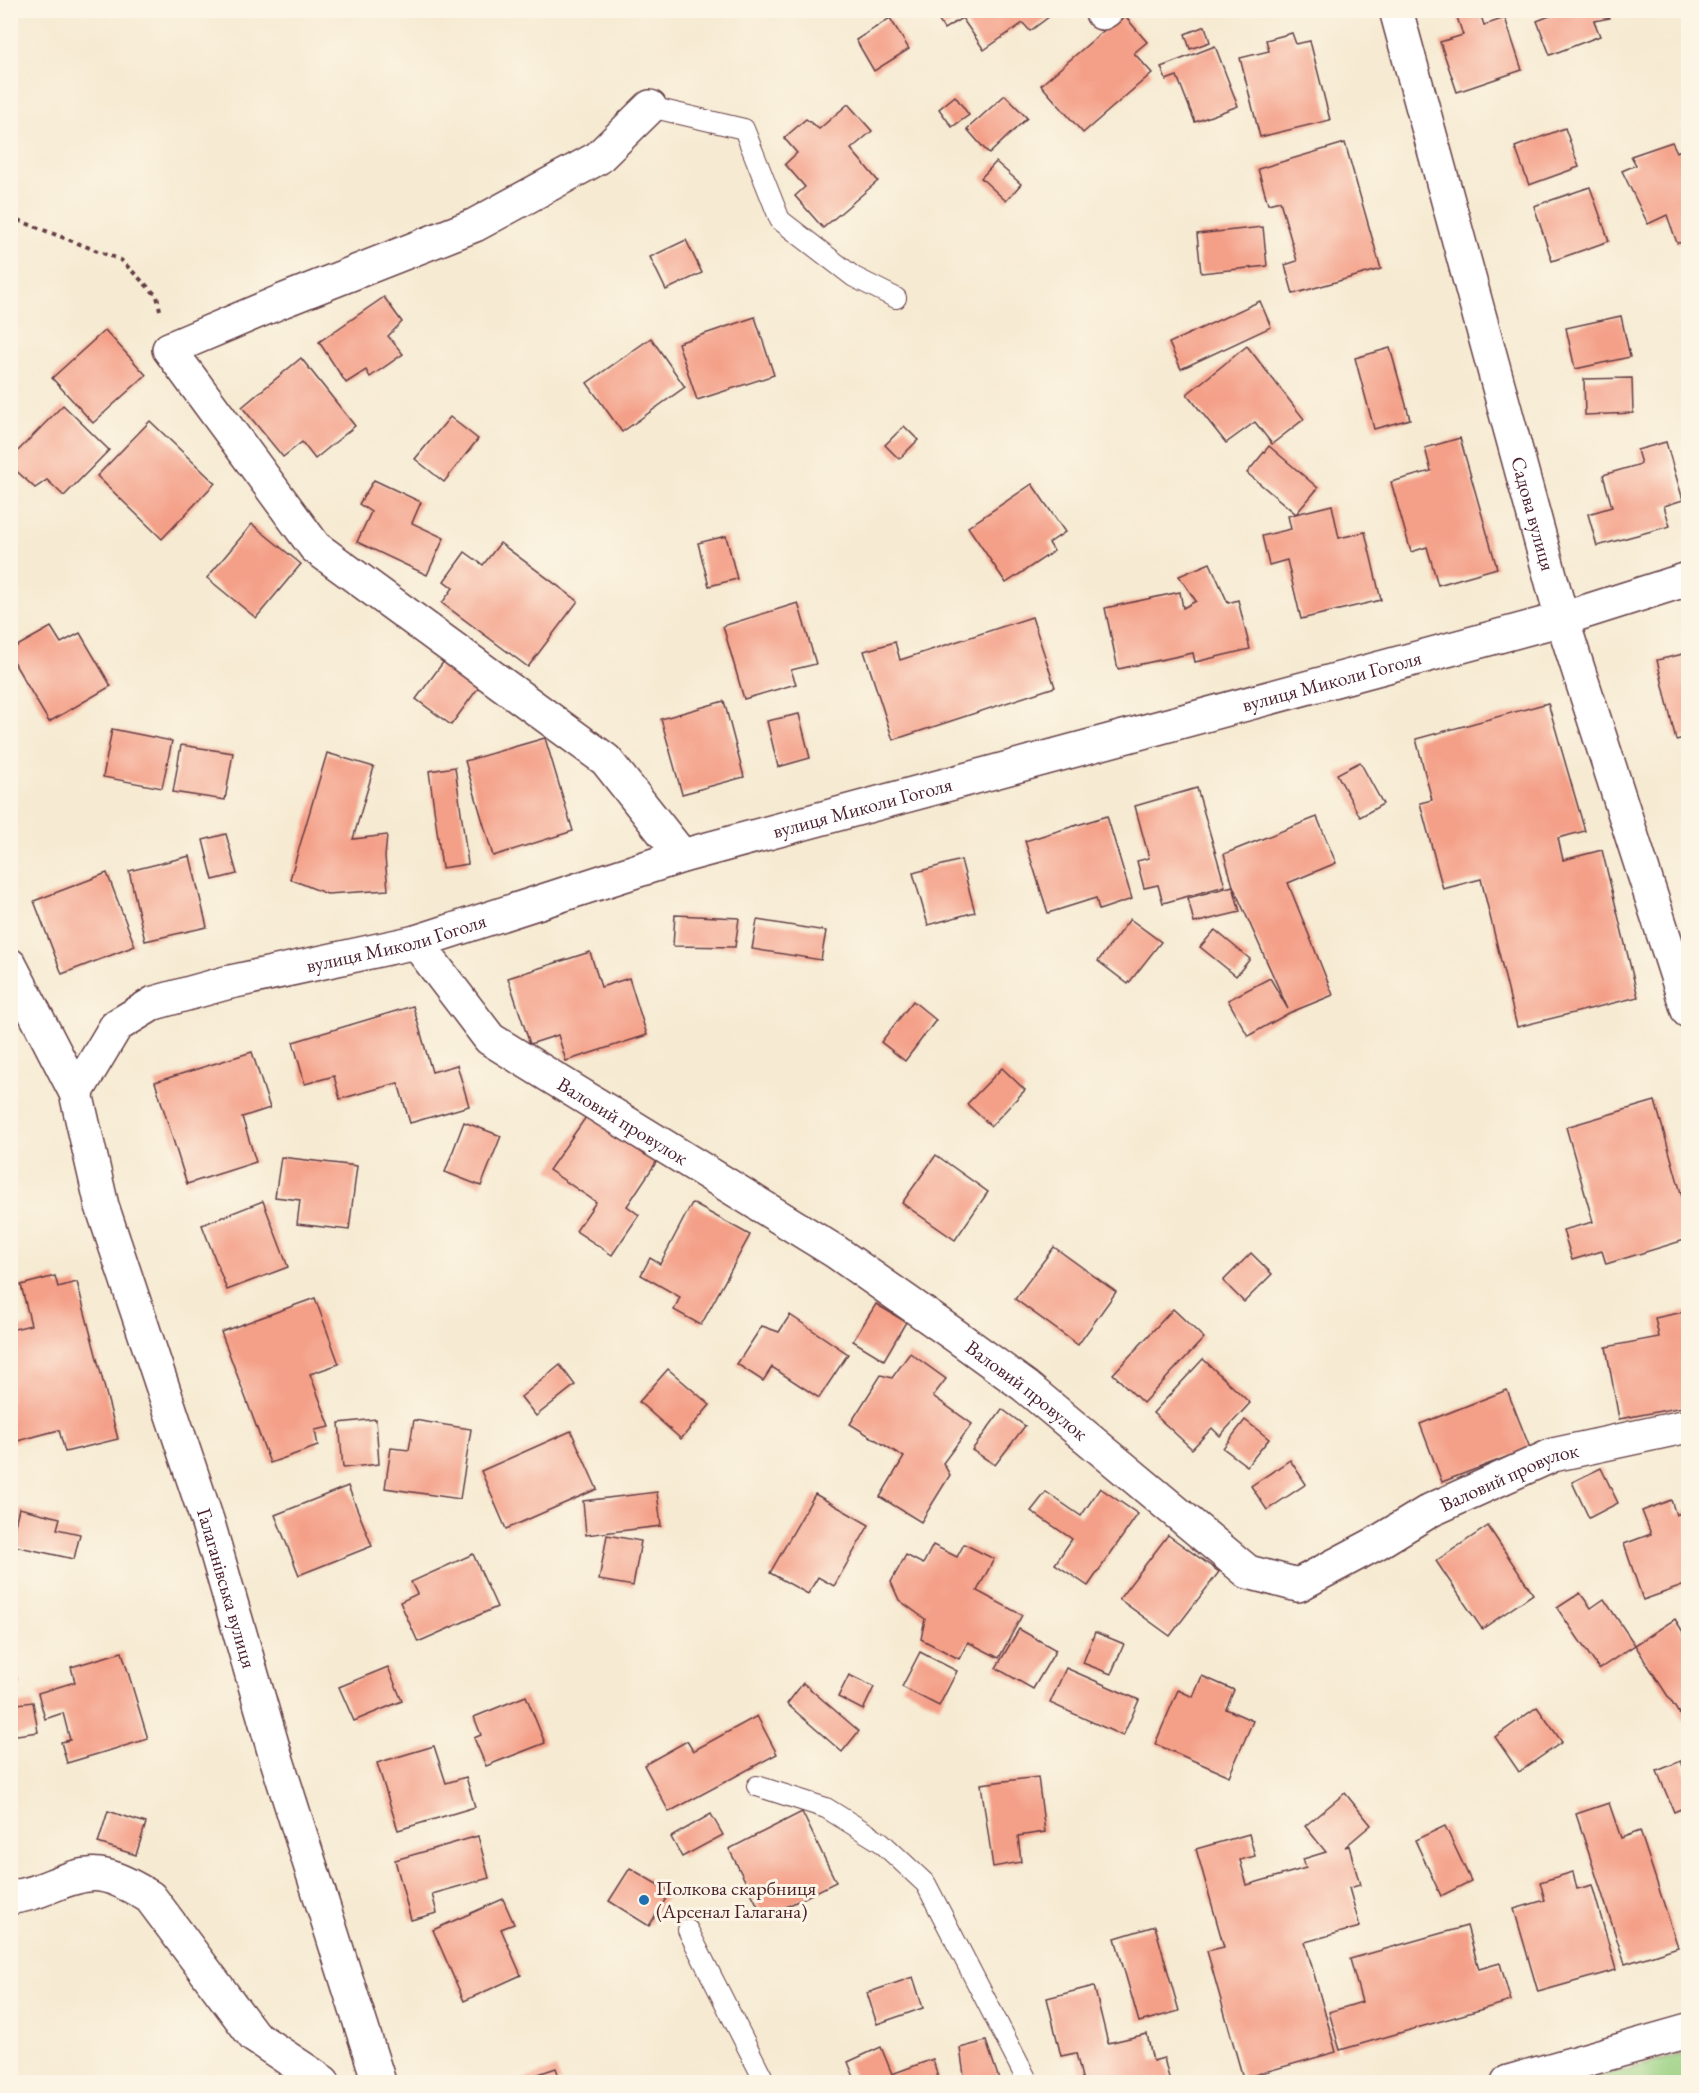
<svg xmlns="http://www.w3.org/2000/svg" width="1699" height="2093" font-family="'EB Garamond',serif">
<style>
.green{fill:#9bd285;stroke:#727858;stroke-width:1.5}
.building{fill:#f49f87}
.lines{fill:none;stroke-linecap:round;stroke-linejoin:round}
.service-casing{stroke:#643d44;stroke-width:22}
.minor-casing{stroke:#643d44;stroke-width:36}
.path{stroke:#643d44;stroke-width:4;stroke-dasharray:4.5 4.5;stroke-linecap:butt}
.service{stroke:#fff;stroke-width:20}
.minor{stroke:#fff;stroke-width:33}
.poi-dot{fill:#1f6fb2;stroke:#fcf5e5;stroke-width:2}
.labels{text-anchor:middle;stroke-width:6;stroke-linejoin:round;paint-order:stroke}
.street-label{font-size:20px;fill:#4a1f2b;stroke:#fcf5e5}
.poi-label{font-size:20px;fill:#4a1f2b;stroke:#fcf5e5;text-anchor:start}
</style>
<rect width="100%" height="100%" fill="#fcf5e5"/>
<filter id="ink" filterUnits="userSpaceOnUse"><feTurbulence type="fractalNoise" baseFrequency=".0167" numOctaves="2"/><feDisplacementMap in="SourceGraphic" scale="12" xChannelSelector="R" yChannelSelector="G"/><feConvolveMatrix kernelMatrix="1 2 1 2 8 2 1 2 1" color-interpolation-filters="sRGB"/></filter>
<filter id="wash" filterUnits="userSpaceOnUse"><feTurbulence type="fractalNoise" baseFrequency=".008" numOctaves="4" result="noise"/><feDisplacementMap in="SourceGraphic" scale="24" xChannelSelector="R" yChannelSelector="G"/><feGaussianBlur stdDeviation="1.35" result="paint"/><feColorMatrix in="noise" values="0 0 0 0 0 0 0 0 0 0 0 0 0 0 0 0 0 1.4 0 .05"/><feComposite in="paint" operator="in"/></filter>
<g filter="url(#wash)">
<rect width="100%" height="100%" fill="#f6ead2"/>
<polygon class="green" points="1688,2053 1688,2082 1582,2082"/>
<g id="blocks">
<g class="building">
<polygon points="932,10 1058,10 1030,31 1023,23 984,50 962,18 944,29"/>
<polygon points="1479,10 1484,25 1505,18 1522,70 1457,92 1440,42 1463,35 1457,17"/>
<polygon points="1565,10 1607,10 1610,18 1594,21 1600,36 1550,55 1537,21"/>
<polygon points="1123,14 1147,42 1134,53 1152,73 1083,133 1041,85"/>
<polygon points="890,18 909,49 874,71 856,40"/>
<polygon points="1205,26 1210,42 1190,49 1185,34"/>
<polygon points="1292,33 1296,44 1310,41 1330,120 1260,137 1240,58 1269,51 1266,40"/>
<polygon points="1215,46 1238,106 1195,122 1177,76 1166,80 1161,67"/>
<polygon points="1005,95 1027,118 989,154 967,129"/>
<polygon points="955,96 969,115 952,127 939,109"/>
<polygon points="848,104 872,131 851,149 878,181 823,228 795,196 805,187 785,164 797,153 784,138 806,119 819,129"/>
<polygon points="1565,128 1579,167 1529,185 1515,147"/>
<polygon points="1672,142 1677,152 1688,146 1688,242 1677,243 1667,215 1648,224 1622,171 1636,165 1631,156"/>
<polygon points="1345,143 1381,269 1293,294 1285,265 1297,261 1280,201 1268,204 1258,169"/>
<polygon points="996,162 1021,184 1006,201 981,178"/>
<polygon points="1590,187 1609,241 1552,261 1534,206"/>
<polygon points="1263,227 1267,266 1201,273 1197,234"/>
<polygon points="686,240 702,273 666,290 650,257"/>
<polygon points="384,297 402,322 388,336 403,354 370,377 366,370 346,383 319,342"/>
<polygon points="1260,301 1271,327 1181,369 1169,343"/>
<polygon points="1621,316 1630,357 1575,369 1566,328"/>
<polygon points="755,317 774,375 697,400 678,343"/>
<polygon points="105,330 146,375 93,423 52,378"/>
<polygon points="651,338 685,387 622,432 587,383"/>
<polygon points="1247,346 1304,419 1272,444 1255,422 1226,443 1187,394"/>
<polygon points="1390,348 1410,419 1374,429 1355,358"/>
<polygon points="301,358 355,426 315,459 302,442 283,457 242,407"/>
<polygon points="1632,378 1633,413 1585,415 1584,379"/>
<polygon points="63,405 109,450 64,496 47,480 35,488 10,465 10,459"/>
<polygon points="450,417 478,439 444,482 415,459"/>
<polygon points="150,421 215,483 162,539 97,476"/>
<polygon points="904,426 918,440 899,459 885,445"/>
<polygon points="1460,438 1497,568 1438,585 1427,547 1411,552 1391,482 1431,471 1425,448"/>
<polygon points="1666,442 1683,500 1664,506 1670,526 1597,546 1588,514 1612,507 1603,475 1641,464 1637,450"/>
<polygon points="1269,446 1318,488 1296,514 1332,505 1339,538 1365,532 1381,600 1301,619 1287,560 1269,565 1262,536 1291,529 1288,516 1296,514 1247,473"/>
<polygon points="374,480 421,502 412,523 444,538 427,575 357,542 371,512 359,504"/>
<polygon points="1032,484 1065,532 1049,543 1054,551 1006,583 968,527"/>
<polygon points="252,524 301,564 256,618 207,578"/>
<polygon points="726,536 737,579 709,586 698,543"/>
<polygon points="500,543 578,601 528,667 442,603 453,588 444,581 465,552 483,565"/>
<polygon points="1210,563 1228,603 1238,600 1250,649 1195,662 1193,653 1118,669 1105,608 1180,592 1183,608 1196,601 1179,576"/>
<polygon points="798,603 816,664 791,670 796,684 744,699 723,626"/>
<polygon points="1032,617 1055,687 893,740 864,651 895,642 900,660"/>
<polygon points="51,627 61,643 80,633 111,686 49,722 10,656 10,650"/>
<polygon points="1688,653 1688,737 1676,740 1657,660"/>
<polygon points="444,661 479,687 451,725 416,699"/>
<polygon points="724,701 744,777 682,794 661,719"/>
<polygon points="1548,703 1585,831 1558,838 1563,860 1602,850 1638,997 1517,1027 1481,879 1443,889 1420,803 1432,800 1416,739"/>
<polygon points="799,714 810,758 778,767 767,721"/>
<polygon points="112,729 172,741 162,788 103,777"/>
<polygon points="545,738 573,831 493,856 465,761"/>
<polygon points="181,745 233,753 225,800 173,792"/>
<polygon points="327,753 374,767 353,839 387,835 385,857 388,890 327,894 290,879"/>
<polygon points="1360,762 1383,804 1360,817 1337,774"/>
<polygon points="455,767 468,864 442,868 429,771"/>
<polygon points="1197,788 1225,886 1163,903 1158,885 1144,888 1137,861 1149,858 1135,806"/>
<polygon points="1107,816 1132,899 1099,910 1096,898 1048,913 1025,841"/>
<polygon points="1317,817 1336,863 1288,883 1333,995 1289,1013 1248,1036 1228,1000 1270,978 1288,1009 1233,886 1224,854"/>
<polygon points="226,834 237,874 213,880 203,840"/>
<polygon points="190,856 207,927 145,941 129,871"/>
<polygon points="961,860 975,912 928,925 913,873"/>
<polygon points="107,873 135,946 62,974 34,901"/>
<polygon points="1233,886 1240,912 1194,923 1188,898"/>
<polygon points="675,915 739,918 735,947 673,946"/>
<polygon points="1130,919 1161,942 1128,984 1098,961"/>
<polygon points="757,920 826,931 821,960 752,949"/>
<polygon points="1215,930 1250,959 1236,976 1200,947"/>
<polygon points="590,952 601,987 629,978 647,1035 566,1061 558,1035 530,1044 508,978"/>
<polygon points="913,1001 936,1020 905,1061 881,1042"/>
<polygon points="413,1006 432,1072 457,1065 469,1106 410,1123 398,1083 340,1099 334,1076 305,1084 293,1042"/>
<polygon points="252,1052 270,1108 242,1117 256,1162 187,1184 155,1082"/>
<polygon points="1002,1068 1025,1090 991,1126 967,1104"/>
<polygon points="1655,1101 1688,1218 1688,1239 1606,1264 1602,1251 1572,1260 1563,1230 1593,1222 1566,1127"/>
<polygon points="588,1114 657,1161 627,1206 639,1215 612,1255 576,1231 596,1202 549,1170"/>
<polygon points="464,1122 501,1136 481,1186 445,1172"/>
<polygon points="936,1155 988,1192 955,1240 902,1203"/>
<polygon points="281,1157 357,1166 349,1230 297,1224 300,1200 275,1197"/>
<polygon points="263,1201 288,1267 227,1290 202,1225"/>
<polygon points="692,1203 750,1235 701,1325 674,1310 680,1297 641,1275 650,1258 660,1264"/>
<polygon points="1054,1247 1116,1292 1078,1345 1015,1299"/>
<polygon points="1251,1253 1272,1274 1244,1302 1223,1281"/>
<polygon points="55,1276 58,1287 77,1282 118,1439 65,1452 59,1430 10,1443 10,1330 31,1325 21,1285"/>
<polygon points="315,1298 339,1364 310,1374 330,1427 315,1430 318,1446 270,1463 221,1332"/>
<polygon points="876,1304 906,1322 884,1360 853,1341"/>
<polygon points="1173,1309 1204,1338 1143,1403 1113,1374"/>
<polygon points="1688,1311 1688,1406 1619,1419 1606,1347 1659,1337 1655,1318"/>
<polygon points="790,1315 848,1354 819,1398 772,1367 763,1381 737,1364 762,1326 779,1332"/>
<polygon points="910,1353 946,1379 933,1396 972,1424 943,1463 950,1475 921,1522 880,1497 904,1457 850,1424 881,1375 892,1378"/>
<polygon points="1203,1359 1250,1403 1220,1436 1212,1428 1192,1449 1153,1413"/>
<polygon points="560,1365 575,1385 536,1416 521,1397"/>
<polygon points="668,1369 710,1405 681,1439 639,1402"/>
<polygon points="1507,1390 1530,1448 1442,1482 1420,1424"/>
<polygon points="1002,1409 1025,1426 995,1465 972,1450"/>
<polygon points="376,1419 379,1464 343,1468 339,1423"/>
<polygon points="414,1420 471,1429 460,1499 385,1488 391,1448 409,1450"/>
<polygon points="1245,1420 1269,1439 1247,1466 1223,1448"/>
<polygon points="571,1431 597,1489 506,1529 481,1471"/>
<polygon points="1290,1460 1306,1484 1267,1510 1251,1486"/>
<polygon points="1601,1468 1618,1503 1589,1518 1572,1482"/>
<polygon points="348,1486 372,1546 299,1575 275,1515"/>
<polygon points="1100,1488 1138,1514 1088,1586 1055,1564 1072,1539 1031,1511 1046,1492 1081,1516"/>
<polygon points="657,1492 661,1526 586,1535 583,1501"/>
<polygon points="815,1494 869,1525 834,1586 818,1577 808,1594 770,1573"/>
<polygon points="1671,1500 1676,1515 1688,1510 1688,1584 1643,1600 1624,1544 1651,1534 1642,1511"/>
<polygon points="19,1508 60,1518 57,1529 80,1534 74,1559 10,1545"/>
<polygon points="1488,1526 1533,1594 1482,1629 1436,1561"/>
<polygon points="607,1535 641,1541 633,1586 599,1580"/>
<polygon points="1168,1535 1219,1572 1170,1636 1119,1599"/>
<polygon points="964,1544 994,1559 977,1591 1022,1615 999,1658 968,1642 959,1659 921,1639 925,1619 899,1600 891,1582 906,1555 923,1564 933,1545 957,1557"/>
<polygon points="473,1554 497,1607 418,1642 400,1602 417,1594 411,1582"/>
<polygon points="1580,1593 1591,1608 1604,1599 1635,1645 1599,1669 1557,1608"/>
<polygon points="1675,1619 1688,1640 1688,1720 1685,1723 1635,1645"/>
<polygon points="1019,1629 1056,1650 1033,1689 996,1668"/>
<polygon points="1095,1632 1124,1644 1111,1674 1083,1663"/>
<polygon points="10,1647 17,1679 10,1680"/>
<polygon points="122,1652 148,1739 67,1763 61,1742 70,1740 63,1713 45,1719 38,1693 75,1682 71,1667"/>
<polygon points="920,1652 957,1671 939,1706 902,1687"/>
<polygon points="388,1667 402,1701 354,1721 339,1687"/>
<polygon points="1066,1668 1139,1700 1123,1736 1050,1703"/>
<polygon points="849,1675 874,1687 863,1710 838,1697"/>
<polygon points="1202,1676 1234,1690 1226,1709 1253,1721 1229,1776 1155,1744 1178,1690 1193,1697"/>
<polygon points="803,1683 859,1731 842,1752 787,1704"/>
<polygon points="16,1690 18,1704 33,1702 38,1732 10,1736 10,1691"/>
<polygon points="526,1696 545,1743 486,1766 474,1738 481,1735 474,1717"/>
<polygon points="1537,1707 1562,1742 1519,1772 1495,1737"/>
<polygon points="757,1716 777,1754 669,1812 644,1765 687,1741 693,1751"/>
<polygon points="434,1746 446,1783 466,1777 475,1807 398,1830 377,1763"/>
<polygon points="1681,1761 1688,1778 1688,1806 1674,1812 1657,1771"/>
<polygon points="1038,1777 1045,1832 1018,1836 1021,1862 993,1867 981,1784"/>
<polygon points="1345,1793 1371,1825 1345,1847 1349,1846 1360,1885 1349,1888 1360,1927 1305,1942 1336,2052 1243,2078 1207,1951 1224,1947 1196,1849 1249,1834 1255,1856 1240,1860 1247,1885 1306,1868 1303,1859 1326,1852 1305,1826"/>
<polygon points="1609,1803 1621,1838 1640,1831 1678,1947 1625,1964 1576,1814"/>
<polygon points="108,1811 146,1823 136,1855 98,1843"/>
<polygon points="802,1812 836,1882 764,1918 729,1849"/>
<polygon points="711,1814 723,1835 682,1857 671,1837"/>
<polygon points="1445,1826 1471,1881 1441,1896 1415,1840"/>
<polygon points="478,1836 489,1878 432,1894 437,1913 411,1920 395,1860"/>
<polygon points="630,1868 670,1892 649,1926 609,1901"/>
<polygon points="1573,1872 1577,1889 1592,1885 1616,1970 1538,1992 1514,1909 1545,1900 1540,1882"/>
<polygon points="503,1899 514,1924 501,1929 521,1975 464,2001 433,1930"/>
<polygon points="1155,1926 1179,2011 1139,2022 1115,1938"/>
<polygon points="1467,1926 1479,1969 1500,1963 1511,2001 1340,2050 1329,2012 1362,2002 1350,1959"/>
<polygon points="913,1977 923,2008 877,2024 867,1993"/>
<polygon points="1094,1986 1108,2043 1147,2034 1153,2061 1164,2058 1170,2082 1083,2082 1076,2053 1061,2056 1047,1998"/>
<polygon points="986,2041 1000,2082 965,2082 960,2048"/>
<polygon points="881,2047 892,2074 933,2059 939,2082 856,2082 848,2062"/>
<polygon points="556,2068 561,2082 515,2082"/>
</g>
</g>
</g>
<g filter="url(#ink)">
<use href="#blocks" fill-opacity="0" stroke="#643d44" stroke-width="1.5"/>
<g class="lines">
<defs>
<g id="service">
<polyline points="650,107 744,129 780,220 854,277 896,298"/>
<polyline points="757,1786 826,1808 881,1842 926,1884 1028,2082"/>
<polyline points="688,1930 765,2082"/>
</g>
<g id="minor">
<path id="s1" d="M1396 10 1562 619 1688 1011"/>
<polyline points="1102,13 1107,10"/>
<polyline points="650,107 598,158 475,225 282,301 169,349 315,547 606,760 682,856"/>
<path id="s2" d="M416 942 490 1039 836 1252 956 1336 1025 1386 1248 1572 1298 1585 1375 1544 1431 1510 1553 1455 1688 1426"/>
<path id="s3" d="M10 965 76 1093 102 1206 208 1523 274 1751 379 2082"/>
<path id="s4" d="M76 1093 116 1026 154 1003 226 983 416 942 682 856 1562 619 1688 579"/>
<path d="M10 1897C38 1896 62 1877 88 1875 109 1872 133 1887 150 1897L254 2036 323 2082"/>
<polyline points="1508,2082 1688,2031"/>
</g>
</defs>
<use href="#service" class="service-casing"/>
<use href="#minor" class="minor-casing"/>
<polyline class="path" points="10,217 121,260 157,296 160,310"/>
<use href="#service" class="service"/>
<use href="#minor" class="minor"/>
</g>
</g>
<circle class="poi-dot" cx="644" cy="1900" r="6"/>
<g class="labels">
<g class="street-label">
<text dy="7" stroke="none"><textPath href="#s1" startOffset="522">Садова вулиця</textPath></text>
<text dy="7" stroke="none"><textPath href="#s4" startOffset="1344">вулиця Миколи Гоголя</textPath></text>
<text dy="7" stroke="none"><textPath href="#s4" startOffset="858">вулиця Миколи Гоголя</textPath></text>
<text dy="7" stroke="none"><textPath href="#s4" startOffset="372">вулиця Миколи Гоголя</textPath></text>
<text dy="7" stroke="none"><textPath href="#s2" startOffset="278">Валовий провулок</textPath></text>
<text dy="7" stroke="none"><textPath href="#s2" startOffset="764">Валовий провулок</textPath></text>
<text dy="7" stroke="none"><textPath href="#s2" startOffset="1340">Валовий провулок</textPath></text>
<text dy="7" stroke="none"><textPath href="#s3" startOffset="662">Галаганівська вулиця</textPath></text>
</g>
<g class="poi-label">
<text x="656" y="1895">Полкова скарбниця<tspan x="656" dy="23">(Арсенал Галагана)</tspan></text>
</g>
</g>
<rect width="1699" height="2093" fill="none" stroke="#fcf5e5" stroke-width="36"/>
</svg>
